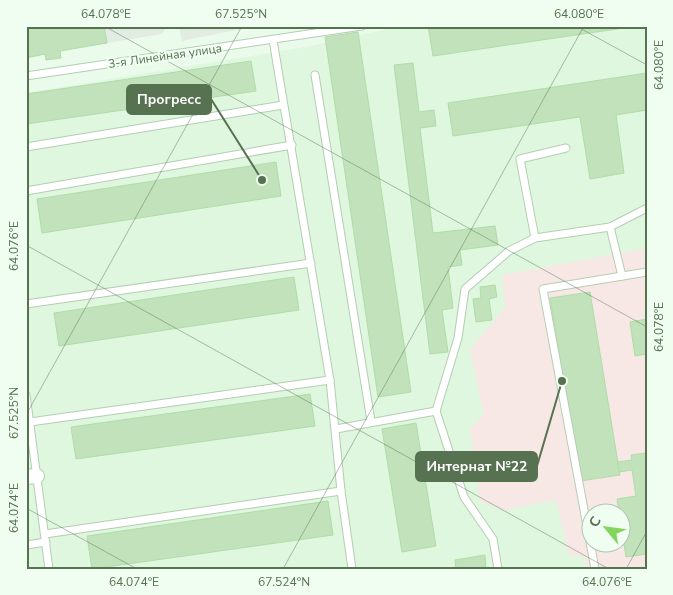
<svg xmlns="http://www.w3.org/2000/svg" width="673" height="595" font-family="'Nunito Sans',sans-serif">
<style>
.residential{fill:#dff6df;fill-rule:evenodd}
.industrial{fill:#e3ece2}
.education{fill:#f7e8e6;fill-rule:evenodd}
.building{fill:#c1e2bb;stroke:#afdda7}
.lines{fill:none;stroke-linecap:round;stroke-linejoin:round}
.lane-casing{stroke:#b6cdb4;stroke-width:9}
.street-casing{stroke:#b6cdb4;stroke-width:16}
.lane{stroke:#fff;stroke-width:7}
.street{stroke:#fff;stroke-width:14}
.ticks{fill:none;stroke:#567250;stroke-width:1;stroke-opacity:0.45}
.labels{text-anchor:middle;stroke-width:4.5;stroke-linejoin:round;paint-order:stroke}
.street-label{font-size:12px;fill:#567250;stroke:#f0fdf1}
.leader{fill:none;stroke:#567250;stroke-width:2}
.callout-dot{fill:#567250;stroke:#f0fdf1;stroke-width:2}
.callout{fill:#567250;stroke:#567250;stroke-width:2}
.callout-label{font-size:14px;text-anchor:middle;font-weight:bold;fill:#fff}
.neatline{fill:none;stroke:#567250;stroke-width:2}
.ticks-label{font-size:12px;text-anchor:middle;fill:#567250}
</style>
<rect width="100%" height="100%" fill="#eafaeb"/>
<path class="residential" d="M402 26H647V569H26V93L306 47ZM590 512H620V542H590Z"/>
<g class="industrial">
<polygon points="104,26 168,26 161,34 107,43"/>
<polygon points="179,26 256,26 182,41"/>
</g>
<path class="education" d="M647 248V569H587L584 556H569L556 500 504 510 480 501 470 428 484 414 470 349 505 308 502 275ZM590 512H620V542H590Z"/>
<g class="building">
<polygon points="26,26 104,26 107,43 60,51 61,58 46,60 45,54 26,58"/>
<polygon points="428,26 637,26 433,56"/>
<polygon points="358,32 411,392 378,397 325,37"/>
<polygon points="251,61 256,91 26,124 26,94"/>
<polygon points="413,63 419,112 434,110 436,126 420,128 433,233 495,226 498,245 460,250 462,265 448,267 453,308 442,310 448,352 430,354 394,65"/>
<polygon points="647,73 647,110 616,115 624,173 590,179 580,117 453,136 448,103"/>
<polygon points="276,162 281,196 42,233 37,199"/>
<polygon points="294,277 299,310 59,346 54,313"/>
<polygon points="495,285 497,297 489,299 492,320 476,322 473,299 481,298 480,287"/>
<polygon points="590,292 620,475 580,481 550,298"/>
<polygon points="647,319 647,354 635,356 630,322"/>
<polygon points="310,394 315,426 76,459 71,427"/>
<polygon points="416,423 436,546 402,552 382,429"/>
<polygon points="647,453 647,554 626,557 617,499 636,496 632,470 619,472 618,462 632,460 631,455"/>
<polygon points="328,501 333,535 92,569 87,536"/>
<polygon points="485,555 486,569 456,569 455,560"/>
</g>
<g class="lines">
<defs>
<g id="lane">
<polyline points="273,40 330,380 341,491 352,569"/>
<polyline points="315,75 371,421"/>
<polyline points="26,76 362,26"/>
<polyline points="26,147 283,105"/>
<polyline points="26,191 292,145"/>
<polyline points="610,227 622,276"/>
<polyline points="535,238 520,159 566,148"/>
<polyline points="26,304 311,263"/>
<polyline points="26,395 49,569"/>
<polyline points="30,422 330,380"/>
<polyline points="336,429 436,411"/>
<polyline points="45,534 341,491"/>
<polyline points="26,545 46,542"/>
<polyline points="498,569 493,539 464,497 436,411 458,338 465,289 509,251 535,238 610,227 647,208"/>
<polyline points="595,569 543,289 647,272"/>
</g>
<polyline id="street" points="26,477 37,476"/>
</defs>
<use href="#lane" class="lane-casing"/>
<use href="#street" class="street-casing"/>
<use href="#lane" class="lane"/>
<use href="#street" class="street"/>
</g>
<path class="ticks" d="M104 26 647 327M576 26 647 65M26 245 609 569M26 415 242 26M26 508 137 569M283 569 584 26M626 569 647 531"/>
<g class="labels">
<g class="street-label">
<text transform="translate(165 56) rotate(-8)" y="4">3-я Линейная улица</text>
</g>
</g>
<path class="leader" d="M262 180L211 99M562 381L537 466"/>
<g class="callout-dot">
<circle cx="262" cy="180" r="5"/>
<circle cx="562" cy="381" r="5"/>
</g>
<g class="callout">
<rect x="127" y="85" width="84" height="29" rx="5"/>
<rect x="416" y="452" width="121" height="29" rx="5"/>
</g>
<g class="callout-label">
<text x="169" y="104">Прогресс</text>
<text x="477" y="471">Интернат №22</text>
</g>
<rect width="673" height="595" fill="none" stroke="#f0fdf1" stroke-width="55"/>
<g transform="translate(606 528) rotate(299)"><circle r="24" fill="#f0fdf1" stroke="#b2c5b1"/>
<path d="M0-4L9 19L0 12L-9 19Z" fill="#83d55e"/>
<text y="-8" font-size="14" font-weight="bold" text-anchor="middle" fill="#567250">С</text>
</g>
<rect x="28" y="28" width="618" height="540" class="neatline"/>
<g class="ticks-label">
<text x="106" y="18">64.078°E</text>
<text x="241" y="18">67.525°N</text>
<text x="579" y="18">64.080°E</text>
<text transform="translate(659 65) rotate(-90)" y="4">64.080°E</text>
<text transform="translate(14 246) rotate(-90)" y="4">64.076°E</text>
<text transform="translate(659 327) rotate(-90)" y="4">64.078°E</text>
<text transform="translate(14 413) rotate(-90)" y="4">67.525°N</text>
<text transform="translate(14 508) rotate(-90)" y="4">64.074°E</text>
<text x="134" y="586">64.074°E</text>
<text x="284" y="586">67.524°N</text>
<text x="607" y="586">64.076°E</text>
</g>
</svg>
